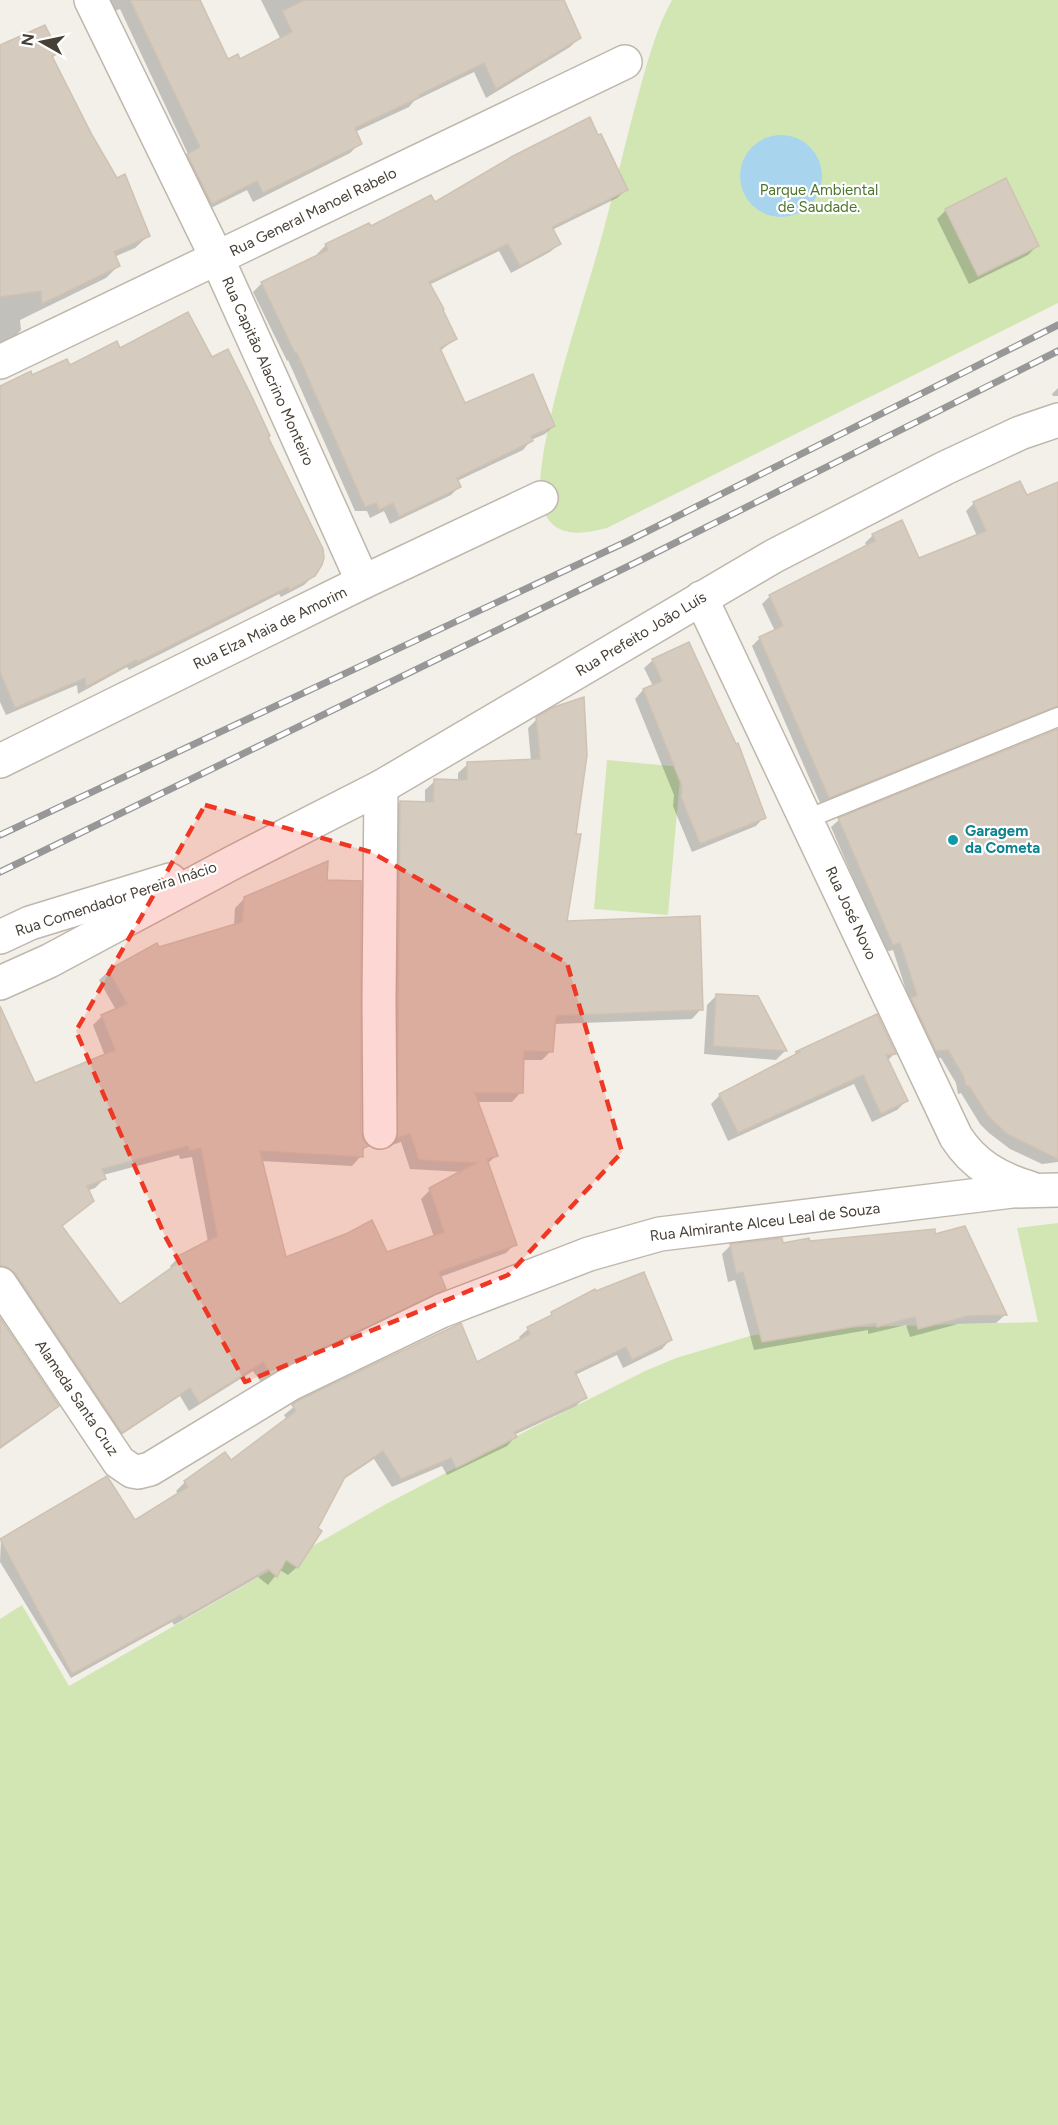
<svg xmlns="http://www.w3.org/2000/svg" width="1058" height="2125" font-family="Figtree,sans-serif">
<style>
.green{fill:#d2e6b4}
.water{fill:#a8d5ed}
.shadow{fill:#0003;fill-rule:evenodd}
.building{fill:#d5cbbf;stroke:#cfc2b2;stroke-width:1.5;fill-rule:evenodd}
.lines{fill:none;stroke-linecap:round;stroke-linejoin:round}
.service-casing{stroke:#bfb7ac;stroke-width:21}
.minor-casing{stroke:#bfb7ac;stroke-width:36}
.service{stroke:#fff;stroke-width:18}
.minor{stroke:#fff;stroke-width:33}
.rail-casing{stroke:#979797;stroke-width:7}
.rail{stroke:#fff;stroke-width:4.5;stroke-dasharray:14;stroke-linecap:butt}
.marked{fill:#ef3724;fill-opacity:0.2;stroke:#ef3724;stroke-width:4.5;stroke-dasharray:12 8;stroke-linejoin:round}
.culture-dot{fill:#0f9aa8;stroke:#fff;stroke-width:2}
.labels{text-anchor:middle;stroke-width:4.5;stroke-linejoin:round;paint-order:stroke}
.park-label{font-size:15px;fill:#4d762d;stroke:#fff}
.street-label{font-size:15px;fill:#474037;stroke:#fff}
.culture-label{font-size:15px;font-weight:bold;fill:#0d838f;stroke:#fff;text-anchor:start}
</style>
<rect width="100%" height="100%" fill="#f3f0e9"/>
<g class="green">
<path d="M672 0H1058V303L607 528C586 533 559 539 546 516 536 496 541 470 544 449 558 371 586 297 606 221 618 175 629 127 642 81 650 53 658 25 672 0Z"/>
<polygon points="607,760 681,767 668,915 594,909"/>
<polygon points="1058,1223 1058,2125 0,2125 0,1619 22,1605 69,1686 386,1504 532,1428 645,1371 676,1358 750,1336 794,1329 1038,1322 1017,1228"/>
</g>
<circle class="water" cx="781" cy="176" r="41"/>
<g class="shadow">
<polygon points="109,0 199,0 228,61 240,61 281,40 261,0 562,0 580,37 570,47 486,98 474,72 414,101 409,107 355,132 360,143 350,153 253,202 247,190 201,213 178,165 188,154 120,9 115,11"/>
<polygon points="0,47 57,53 52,58 90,135 148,236 135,248 114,257 118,266 106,278 20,320 21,330 9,342 0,343"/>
<polygon points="626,190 617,198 552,230 559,244 550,252 511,273 499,251 429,285 455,339 440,351 464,405 554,426 545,434 531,440 523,450 457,481 459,487 451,495 390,524 384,511 370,518 367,511 355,511 288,360 287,361 253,292 262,283 318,256 317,254 326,245 434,205"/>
<polygon points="946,210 1037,246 1028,255 969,284 937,219"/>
<polygon points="120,350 212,359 266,438 318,571 304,585 281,597 279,594 129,670 127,667 78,694 77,685 6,715 0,702 0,388 31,377"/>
<polygon points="1058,388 1058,396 1053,396 1052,394"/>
<polygon points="1058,485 1058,717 821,805 752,646 760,638 775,631 762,604 770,596 867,547 865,543 873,535 918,560 977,536 966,511 974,503 1026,497"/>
<polygon points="653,660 735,746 764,817 756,826 692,852 673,806 674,795 635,699 643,690 653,686 644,668"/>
<path d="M537 719 565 922 701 1009 692 1019 554 1024 551 1051 542 1060H522L521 1092 512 1102H476L496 1156 487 1164 515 1244 506 1253 440 1277 445 1288 435 1298 261 1382 253 1371 189 1411 180 1396 112 1441 0 1277V1050L34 1085 105 1056 93 1025 102 1016 116 1010 99 980 109 971 156 945 159 949 234 926 235 908 245 898 325 881 360 1132 367 1146 362 1151 361 1156 352 1166 261 1161 285 1259 386 1253 434 1237 421 1199 430 1190 463 1172 410 1169 401 1142 389 1146 391 812 400 802 425 803V790L435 781H458V773L468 764 531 761 528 728ZM179 1155 180 1159 192 1157 208 1242 179 1257 170 1266 172 1270 119 1306 61 1227 92 1201 87 1191 95 1188 104 1179 103 1175Z"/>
<polygon points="1058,731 1058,1162 1042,1164 1010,1149 989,1133 980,1124 961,1093 958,1094 956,1083 941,1058 928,1058 893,950 885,952 831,827 839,820"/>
<polygon points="717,995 757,998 785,1051 776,1060 704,1054 707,1005"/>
<polygon points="876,1016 894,1054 887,1061 906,1101 897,1110 872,1122 854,1084 728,1141 711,1104 720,1095 789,1060 796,1053"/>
<polygon points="934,1236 1005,1315 996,1323 958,1324 910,1337 906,1325 868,1334 868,1330 754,1350 735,1280 728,1282 722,1254 730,1246 782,1245"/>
<polygon points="552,1314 670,1340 662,1349 623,1368 617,1355 575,1375 585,1397 576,1406 514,1435 515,1437 507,1446 447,1475 442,1466 392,1487 374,1459 341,1481 297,1567 288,1575 280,1570 268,1585 258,1577 174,1625 172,1622 71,1678 0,1562 1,1540 134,1522 179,1495 176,1491 185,1482 230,1462 287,1420 284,1415 300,1402 476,1364 521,1341 519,1337 528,1329 545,1320"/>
<polygon points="0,1320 57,1406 48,1415 0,1449"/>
</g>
<g class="building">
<polygon points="130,0 200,0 228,59 238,54 240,59 292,32 282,11 304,0 564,0 581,38 496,89 484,63 419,95 420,97 355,128 362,144 263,193 257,181 212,204 187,154 200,147"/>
<polygon points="45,25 59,53 52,56 92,135 117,178 125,174 150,236 114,252 120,266 42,304 41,291 0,297 0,45"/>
<polygon points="590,117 598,135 601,134 628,190 552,227 561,244 520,266 508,244 429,282 444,309 443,310 457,339 440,348 465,403 533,374 555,426 531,436 533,441 457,478 461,487 399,517 393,503 379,510 376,503 365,507 297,353 295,353 261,282 328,250 325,244 369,223 371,226 431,195 435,202 513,156"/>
<polygon points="1006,178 1039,246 978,276 945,209"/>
<polygon points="188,312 212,357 228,349 253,399 270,436 268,437 323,549 324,558 322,565 315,576 290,590 288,587 138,662 136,660 86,687 85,678 15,708 0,672 0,386 31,371 32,375 67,359 70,365 117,341 120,348"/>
<polygon points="1020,481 1027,495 1058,482 1058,706 829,798 759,637 783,626 769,595 875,541 872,534 902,520 919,558 986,531 973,502"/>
<polygon points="689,642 736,744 738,743 766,818 700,844 681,797 682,786 643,689 662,681 652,659"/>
<path d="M584 697 587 755 576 834H581L567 921 700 916 703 1010 556 1016 553 1052 524 1051 523 1093H475L498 1156 487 1159 517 1245 439 1272 446 1289 271 1374 263 1362 199 1403 190 1388 122 1433 16 1274 9 1268 0 1265V1006L35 1083 115 1050 101 1015 127 1004 108 970 157 943 159 947 242 922 244 897 328 861 327 880 361 881V1132L364 1141 369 1146 363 1148V1157L260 1151 286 1257 348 1233 372 1220 387 1252 444 1232 429 1188 476 1163 419 1160 410 1134 397 1138 400 801 433 802 434 779 467 780V762L540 759 536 717 554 707ZM188 1146 189 1151 201 1148 217 1236 178 1256 181 1261 120 1304 62 1226 94 1201 87 1186 106 1179 102 1169Z"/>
<polygon points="1058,729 1058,1159 1007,1134 988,1116 969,1086 966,1086 963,1075 948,1050 936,1051 911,998 917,995 900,943 893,945 838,818"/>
<polygon points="716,994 758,996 787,1051 713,1046"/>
<polygon points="877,1014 896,1054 886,1055 908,1101 881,1114 863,1075 738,1133 719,1094 800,1052 795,1052"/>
<polygon points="965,1226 1007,1315 968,1316 918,1329 915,1317 877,1327 876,1323 762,1342 743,1272 736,1274 730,1244 782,1238 783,1243 809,1238 810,1241 935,1229 935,1234"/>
<polygon points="644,1272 672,1340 632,1360 626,1347 575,1372 587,1398 514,1432 517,1437 456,1468 451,1458 401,1479 383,1451 345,1477 318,1528 322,1531 298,1568 286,1560 277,1577 268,1569 183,1618 181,1615 72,1674 0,1539 107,1476 135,1520 188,1487 184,1481 225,1452 231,1460 296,1411 292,1405 299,1400 461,1323 477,1362 530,1334 527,1327 552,1315 551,1312 595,1289 596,1291"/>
<polygon points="0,1318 59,1406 0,1447"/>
</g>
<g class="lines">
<defs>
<polyline id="service" points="807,819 1058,717"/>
<g id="minor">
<polyline points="91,0 217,258 363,582"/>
<polyline points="0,362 625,62"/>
<path d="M701 598 956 1137C974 1165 999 1179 1030 1188"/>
<polyline points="0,761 363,582 541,498"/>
<polyline points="0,937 30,923 170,880"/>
<polyline points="0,983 49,961 232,863 381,787 774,556 945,468 1020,433 1058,420"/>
<polyline points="380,1132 379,1001 381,787"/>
<polyline points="0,1284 119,1462 132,1471 138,1472 150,1469 290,1384 441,1311 589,1254 660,1234 1012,1191 1058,1190"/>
</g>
</defs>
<use href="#service" class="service-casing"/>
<use href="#minor" class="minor-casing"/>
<use href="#service" class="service"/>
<use href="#minor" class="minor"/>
<defs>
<g id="rail">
<polyline points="0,835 628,541 1058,325"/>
<polyline points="0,872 637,562 1058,351"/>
</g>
</defs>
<use href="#rail" class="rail-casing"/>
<use href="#rail" class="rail"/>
</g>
<path class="marked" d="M205 805 371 852 567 963 622 1152 508 1275 245 1382 165 1236 76 1031Z"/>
<circle class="culture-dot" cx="953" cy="840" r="6"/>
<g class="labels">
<g class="park-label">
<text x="819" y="195">Parque Ambiental<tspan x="819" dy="17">de Saudade.</tspan></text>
</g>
<g class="street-label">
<text transform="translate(313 212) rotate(-26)" y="5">Rua General Manoel Rabelo</text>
<text transform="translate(268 371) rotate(66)" y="5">Rua Capitão Alacrino Monteiro</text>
<text transform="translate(270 628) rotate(-26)" y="5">Rua Elza Maia de Amorim</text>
<text transform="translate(641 634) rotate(-31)" y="5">Rua Prefeito João Luís</text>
<text transform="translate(116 899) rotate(-18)" y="5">Rua Comendador Pereira Inácio</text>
<text transform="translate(851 913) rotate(65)" y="5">Rua José Novo</text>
<text transform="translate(765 1222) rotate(-7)" y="5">Rua Almirante Alceu Leal de Souza</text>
<text transform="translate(77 1398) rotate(56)" y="5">Alameda Santa Cruz</text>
</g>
<g class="culture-label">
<text x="965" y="836">Garagem<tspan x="965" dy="17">da Cometa</tspan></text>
</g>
</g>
<g transform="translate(42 42) rotate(279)" stroke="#ffffff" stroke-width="4.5" paint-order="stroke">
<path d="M0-4.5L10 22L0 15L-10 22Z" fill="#474037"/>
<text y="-9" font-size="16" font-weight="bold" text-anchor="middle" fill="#474037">N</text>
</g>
</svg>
